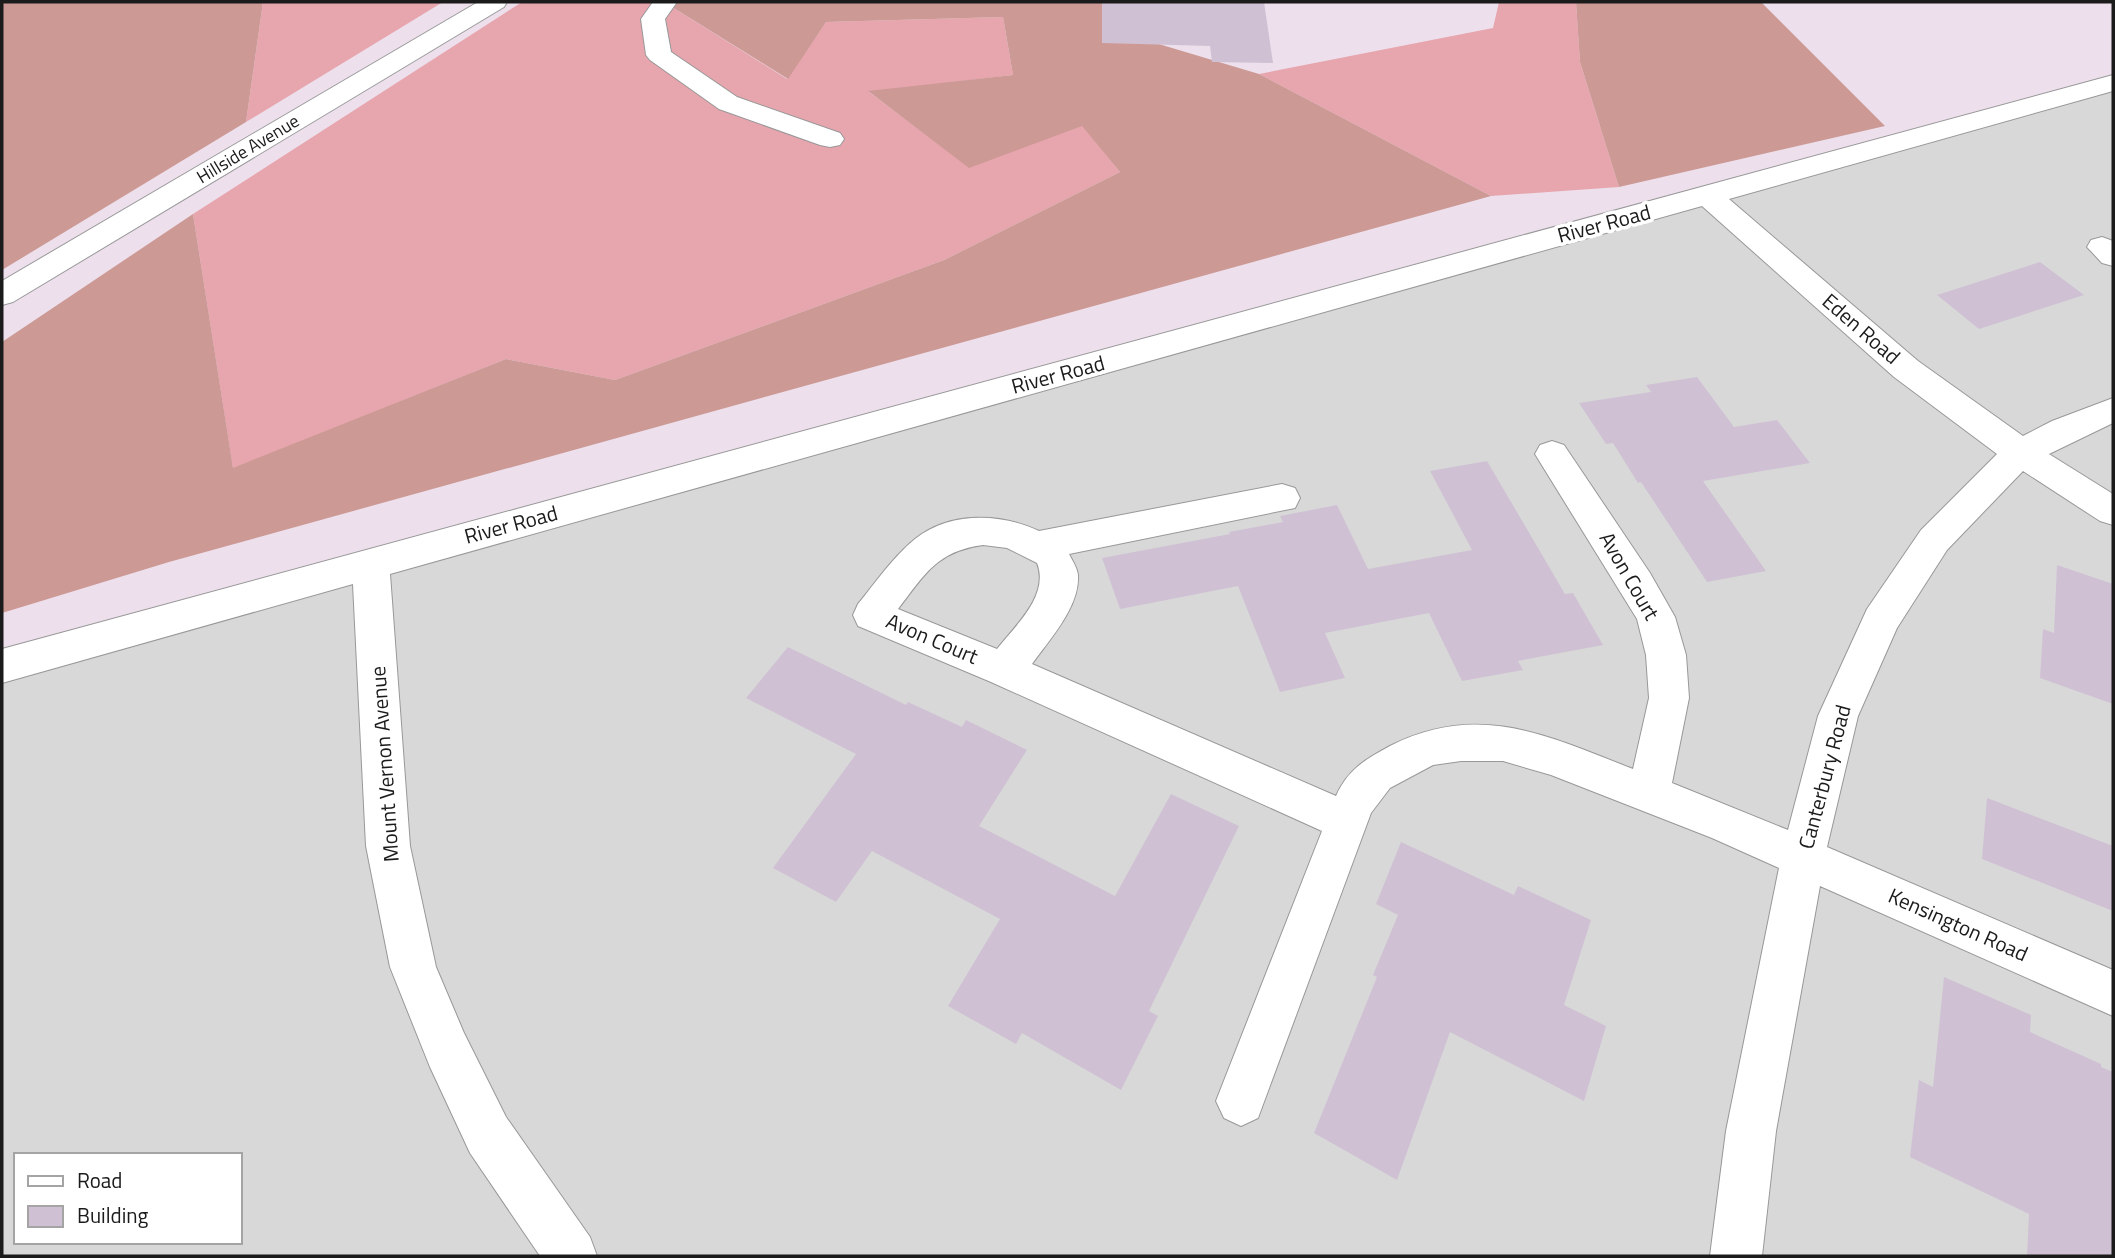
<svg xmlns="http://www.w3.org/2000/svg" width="2115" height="1258" font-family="'Titillium Web',sans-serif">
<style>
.residential{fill:#d8d8d9;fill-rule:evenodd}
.grass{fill:#e7a5ae}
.forest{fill:#cc9995}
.building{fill:#cfc1d3}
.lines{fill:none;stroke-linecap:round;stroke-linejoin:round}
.minor-casing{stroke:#989898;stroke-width:2}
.minor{fill:#fff;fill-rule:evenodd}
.labels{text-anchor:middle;stroke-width:7;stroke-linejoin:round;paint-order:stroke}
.far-street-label{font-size:18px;fill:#1b1b1b;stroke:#fff}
.street-label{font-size:21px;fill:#1b1b1b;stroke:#fff}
</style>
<rect width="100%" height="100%" fill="#ede0ec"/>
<path class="residential" d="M2113 83V1256H2V666ZM16 1155H240V1242H16Z"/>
<g class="grass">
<polygon points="263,2 443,2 246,122"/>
<polygon points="522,2 664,2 787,79 826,22 1003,17 1013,75 869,92 969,167 1082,125 1120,172 944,260 615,380 506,359 233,469 193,214"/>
<polygon points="1499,2 1576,2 1580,62 1619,187 1491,196 1259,74 1493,28"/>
</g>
<g class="forest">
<polygon points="2,2 263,2 246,122 2,270"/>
<polygon points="664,2 1152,2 1128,10 1152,42 1259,74 1491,196 169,562 2,613 2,342 193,214 233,468 506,359 615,380 944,260 1120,172 1082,126 969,168 868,91 1013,75 1003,17 826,22 788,79"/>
<polygon points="1576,2 1761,2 1885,126 1619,187 1580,62"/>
</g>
<g class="building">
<polygon points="1102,2 1264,2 1273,63 1212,62 1210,46 1102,43"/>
<polygon points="2040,262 2084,295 1979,329 1937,295"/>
<polygon points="1697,377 1734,427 1777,420 1810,463 1703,481 1766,571 1707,582 1641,482 1638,483 1613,443 1606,444 1579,403 1651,392 1646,385"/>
<polygon points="1487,461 1565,594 1573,593 1603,645 1518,661 1523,670 1462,681 1429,613 1325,633 1345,678 1280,692 1238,586 1120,609 1102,558 1230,534 1229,532 1283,522 1280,516 1337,505 1368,569 1472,550 1430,471"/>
<polygon points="2057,565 2113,584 2113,704 2040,678 2043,629 2054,633"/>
<polygon points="788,647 906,705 908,702 962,727 966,720 1027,750 979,826 1115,896 1171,794 1239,826 1149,1011 1158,1016 1121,1090 1022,1033 1016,1044 948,1006 1000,919 872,851 836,902 773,868 856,754 746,698"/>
<polygon points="1987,798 2113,846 2113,911 1982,859"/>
<polygon points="1401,842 1514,895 1518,886 1591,920 1564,1005 1606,1026 1584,1101 1450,1032 1397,1180 1314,1133 1377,977 1373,975 1398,915 1376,904"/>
<polygon points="1944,977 2031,1015 2030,1032 2101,1064 2101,1067 2113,1072 2113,1256 2027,1256 2029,1214 1910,1157 1919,1080 1933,1087"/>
</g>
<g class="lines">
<defs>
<g id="minor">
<polygon points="478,2 507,2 504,7 13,302 2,305 2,281"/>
<polygon points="653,2 677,2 665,19 671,52 737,97 840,133 844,139 840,145 830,147 820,145 719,109 650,60 646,55 641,19"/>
<path d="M2113 75V91L1729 199 1918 361 2023 436 2052 421 2113 398V423L2049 454 2113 494V525L2100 521 2023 471 1947 550 1897 628 1858 716 1827 847 2113 970V1016L1820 886 1776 1131 1762 1256H1710L1726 1131 1779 868 1712 838 1551 775 1503 761H1461L1433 765 1390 788 1371 813 1258 1118 1241 1126 1224 1118 1216 1101 1322 831 991 682 858 626 853 615 858 604C876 582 893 557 915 539 950 511 1001 513 1039 531L1282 484 1295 488 1300 498 1295 508 1069 554C1072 560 1077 567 1078 575 1080 607 1049 640 1032 664L1336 796C1348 769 1366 759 1390 746 1479 701 1548 736 1633 769L1649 698 1646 655 1637 619 1535 454 1540 445 1552 441 1564 445 1650 573 1675 617 1686 655 1689 698 1672 783 1788 830 1818 716 1867 609 1921 530 1997 454 1894 377 1702 206 390 574 410 846 436 967 464 1033 506 1117 590 1237 597 1256H540L470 1153 430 1067 390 967 366 846 353 584 2 683V649ZM983 545 1007 548 1037 563C1050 595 1015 626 997 649L898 609C925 574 937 551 983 545Z"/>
<polygon points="2102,237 2113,241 2113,266 2102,263 2087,247 2091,240"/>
</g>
</defs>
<use href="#minor" class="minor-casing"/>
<use href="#minor" class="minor"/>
</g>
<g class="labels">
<g class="far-street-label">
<text transform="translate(248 149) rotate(-31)" y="6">Hillside Avenue</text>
</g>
<g class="street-label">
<text transform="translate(1604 224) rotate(-15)" y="7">River Road</text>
<text transform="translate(1861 329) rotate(41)" y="7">Eden Road</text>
<text transform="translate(1058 375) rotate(-15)" y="7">River Road</text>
<text transform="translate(511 525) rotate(-15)" y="7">River Road</text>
<text transform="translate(1629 576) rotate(60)" y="7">Avon Court</text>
<text transform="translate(932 639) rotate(23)" y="7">Avon Court</text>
<text transform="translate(385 764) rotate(-94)" y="7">Mount Vernon Avenue</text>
<text transform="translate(1825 777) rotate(-75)" y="7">Canterbury Road</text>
<text transform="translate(1958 925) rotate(24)" y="7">Kensington Road</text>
</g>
</g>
<rect width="2115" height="1258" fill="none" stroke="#1b1b1b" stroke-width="7"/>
<rect x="14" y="1153" width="228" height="91" fill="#ffffff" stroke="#a4a4a4" stroke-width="2"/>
<rect x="28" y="1176" width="35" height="10" fill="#ffffff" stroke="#a4a4a4" stroke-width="2"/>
<text x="77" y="1188" font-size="21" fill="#1b1b1b">Road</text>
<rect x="28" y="1206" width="35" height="21" fill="#cfc1d3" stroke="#a4a4a4" stroke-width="2"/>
<text x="77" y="1223" font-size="21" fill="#1b1b1b">Building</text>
</svg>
